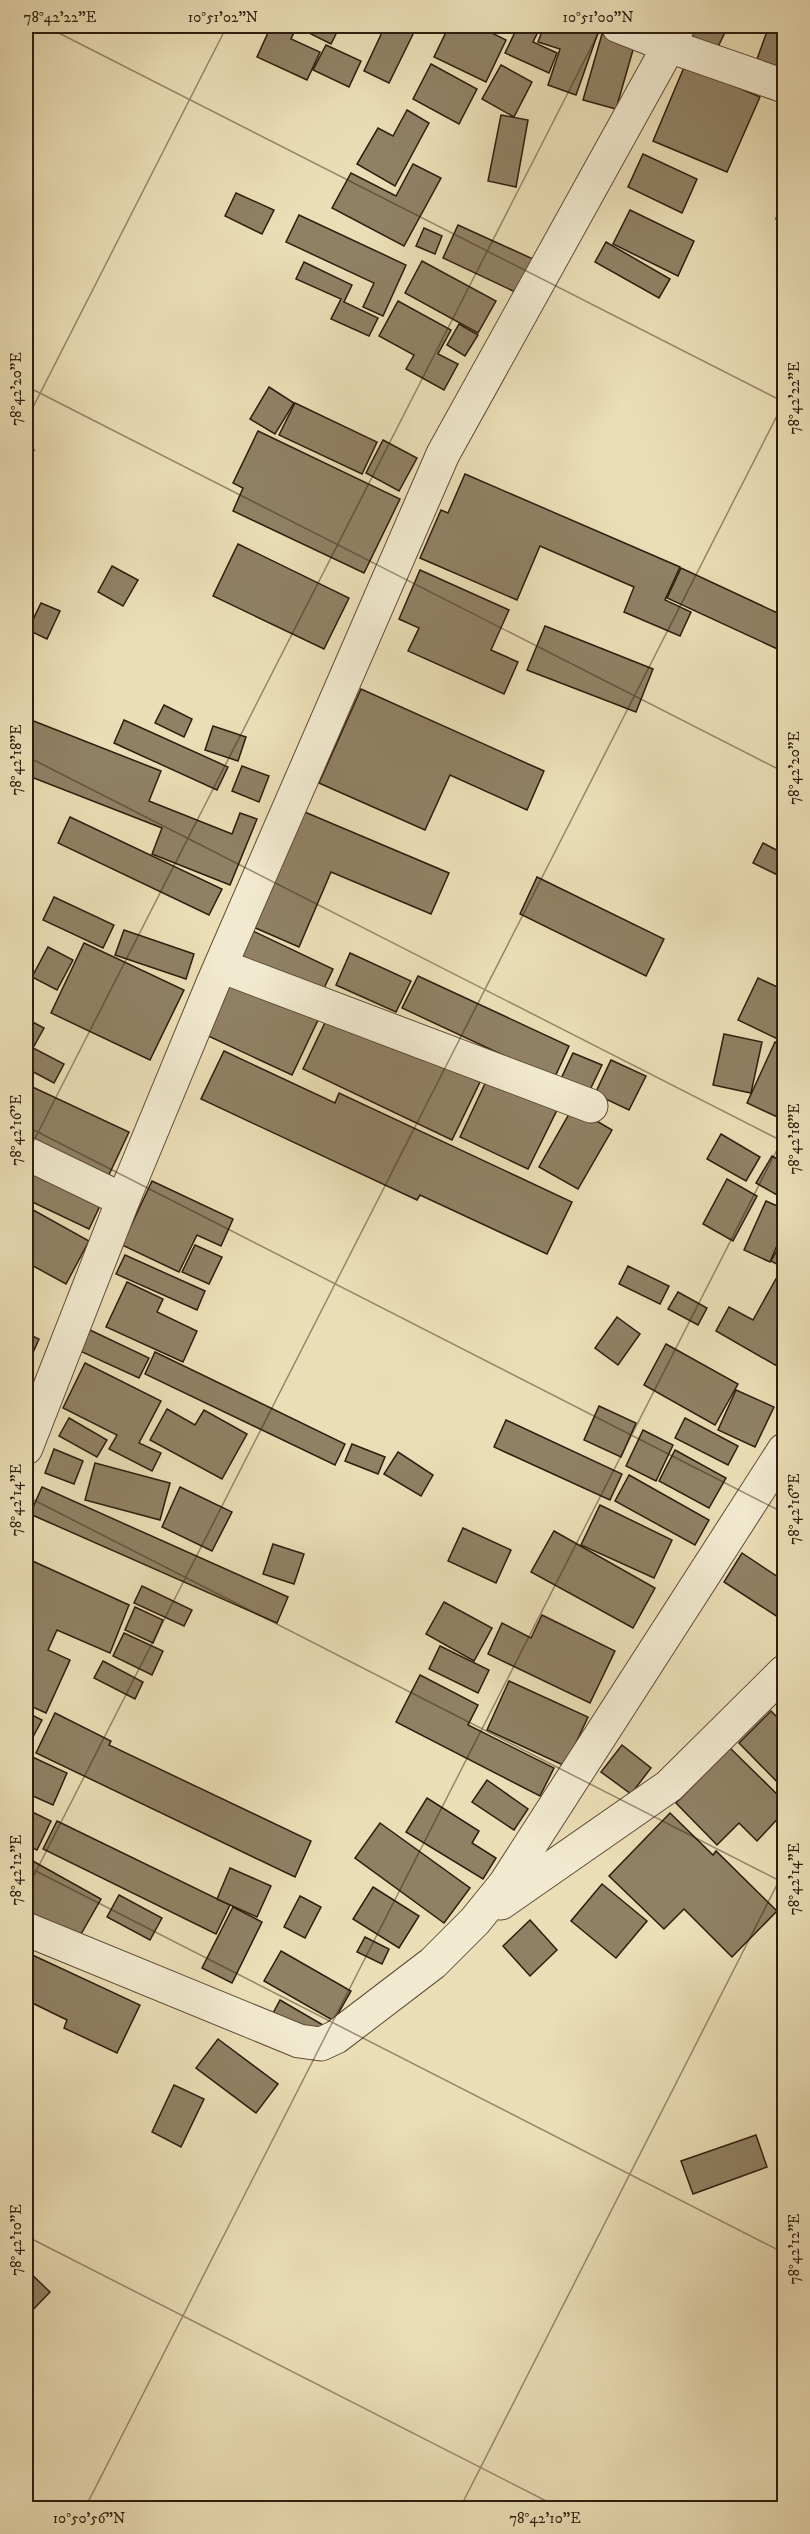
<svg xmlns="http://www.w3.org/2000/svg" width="810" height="2534" font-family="'IM FELL DW Pica',serif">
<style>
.building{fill:#908165;stroke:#2e1d0d;stroke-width:1.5}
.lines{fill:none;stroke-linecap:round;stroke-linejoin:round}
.street-casing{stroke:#5d4d37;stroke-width:35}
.street{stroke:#f2ead0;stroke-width:33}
.ticks{fill:none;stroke:#2e1d0d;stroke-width:1.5;stroke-opacity:0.45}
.neatline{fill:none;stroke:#2e1d0d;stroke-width:2}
.ticks-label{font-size:15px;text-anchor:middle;fill:#2e1d0d}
</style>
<rect width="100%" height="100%" fill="#ebdeb6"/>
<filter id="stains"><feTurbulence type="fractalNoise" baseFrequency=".00333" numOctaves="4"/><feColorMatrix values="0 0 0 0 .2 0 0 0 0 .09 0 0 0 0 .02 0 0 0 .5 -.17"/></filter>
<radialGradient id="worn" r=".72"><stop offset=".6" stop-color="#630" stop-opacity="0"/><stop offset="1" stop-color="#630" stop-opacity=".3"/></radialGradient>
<g class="building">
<polygon points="271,26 297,26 291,39 320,52 307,80 257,57"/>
<polygon points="305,26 340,26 331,44 303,30"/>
<polygon points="385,26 417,26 389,83 364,71"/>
<polygon points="449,26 491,26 488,31 506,40 486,82 434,57"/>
<polygon points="518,26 541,26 533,42 557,53 549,73 505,53"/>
<polygon points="544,26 575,26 598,33 576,95 548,85 560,49 538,42"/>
<polygon points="694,26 728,26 717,49 690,35"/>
<polygon points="769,26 784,26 784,69 757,59"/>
<polygon points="602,34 635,43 616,109 583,100"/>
<polygon points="326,45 361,61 349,87 313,70"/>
<polygon points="431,64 477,89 459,124 413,99"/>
<polygon points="501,65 532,82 514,117 482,99"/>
<polygon points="685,65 760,97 727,172 653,141"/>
<polygon points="407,110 429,123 395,186 357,164 378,128 393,136"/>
<polygon points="501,115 528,120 516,187 488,181"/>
<polygon points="643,154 697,179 682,213 628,187"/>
<polygon points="413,164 441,178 404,246 332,208 351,173 396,196"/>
<polygon points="236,193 274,210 262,234 225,216"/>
<polygon points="784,193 784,221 776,219"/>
<polygon points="630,210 694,241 678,276 613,244"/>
<polygon points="299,215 406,265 383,316 363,307 374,283 286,242"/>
<polygon points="458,225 544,264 528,298 443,258"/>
<polygon points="424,228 442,236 435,254 416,246"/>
<polygon points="606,242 670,279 659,298 595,262"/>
<polygon points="422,261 496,301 478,333 405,293"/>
<polygon points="304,262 352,285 344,302 378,318 369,336 331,319 341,299 296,279"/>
<polygon points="398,301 451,330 438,354 458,364 444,390 406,369 414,355 379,336"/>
<polygon points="459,324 478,335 465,356 447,345"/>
<polygon points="269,387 294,403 275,434 250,419"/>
<polygon points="295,403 377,442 362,474 279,435"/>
<polygon points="258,431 400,499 364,573 233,511 243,488 233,483"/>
<polygon points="383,440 417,458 399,491 366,473"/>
<polygon points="26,446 34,450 26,466"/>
<polygon points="465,474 680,567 665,600 691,612 680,636 624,612 634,587 540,546 517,600 420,558 441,510 448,513"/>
<polygon points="238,544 349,598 324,649 213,596"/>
<polygon points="112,566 138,580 123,606 98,592"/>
<polygon points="681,568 784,616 784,652 667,598"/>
<polygon points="420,570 509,610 491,650 518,662 504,694 408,651 419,628 399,619"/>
<polygon points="41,603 60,611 47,639 28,630"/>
<polygon points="545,626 653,669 636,712 527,670"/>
<polygon points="361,689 544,771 527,810 450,775 425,830 319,783"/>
<polygon points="164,705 192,719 184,737 155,723"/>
<polygon points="26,718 161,771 149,801 232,834 240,813 257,819 230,885 152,854 162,828 26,775"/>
<polygon points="124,720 228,767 217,790 114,743"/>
<polygon points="213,726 246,737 238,761 205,750"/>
<polygon points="242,766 269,776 259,802 232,791"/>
<polygon points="300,810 449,873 431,914 331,872 299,947 251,926"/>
<polygon points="70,817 222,889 209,915 58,843"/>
<polygon points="763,843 784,854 784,878 753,863"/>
<polygon points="537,877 664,939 646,976 520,914"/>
<polygon points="54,897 114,925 103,948 43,920"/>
<polygon points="124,930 194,954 186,979 115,955"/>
<polygon points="253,931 333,969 319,999 239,962"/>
<polygon points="84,943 184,990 150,1060 51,1013"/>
<polygon points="48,947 73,960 57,990 32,977"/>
<polygon points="350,953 411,981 396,1012 336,985"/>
<polygon points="418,976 569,1046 554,1079 402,1008"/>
<polygon points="233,977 319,1018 292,1075 206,1035"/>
<polygon points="758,978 784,990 784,1042 738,1020"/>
<polygon points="330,1012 480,1082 452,1140 303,1069"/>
<polygon points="27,1019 44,1028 33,1048 64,1064 54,1083 26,1068"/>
<polygon points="724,1034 762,1042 751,1093 713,1085"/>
<polygon points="775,1042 784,1047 784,1120 747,1103"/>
<polygon points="224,1051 335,1103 339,1093 572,1202 547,1254 420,1195 417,1200 201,1099"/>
<polygon points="573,1053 602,1065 588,1094 560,1081"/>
<polygon points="611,1060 646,1076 629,1110 595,1094"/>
<polygon points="490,1073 559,1106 528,1169 460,1137"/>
<polygon points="26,1084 129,1132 106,1181 26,1144"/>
<polygon points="573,1107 612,1130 578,1189 539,1167"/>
<polygon points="721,1134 760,1157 746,1181 707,1159"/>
<polygon points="26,1155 106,1193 89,1229 26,1199"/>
<polygon points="772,1156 784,1163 784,1199 756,1183"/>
<polygon points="727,1179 757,1196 733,1241 703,1224"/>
<polygon points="152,1181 233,1219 221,1246 197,1235 179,1272 122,1245"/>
<polygon points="766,1201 784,1209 784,1229 770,1262 744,1250"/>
<polygon points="26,1206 89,1241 66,1284 26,1262"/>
<polygon points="784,1238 784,1268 771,1261"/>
<polygon points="195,1245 222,1257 209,1284 182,1272"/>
<polygon points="125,1255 205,1291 197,1310 116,1274"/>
<polygon points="628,1266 669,1286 660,1304 619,1284"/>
<polygon points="777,1277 784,1281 784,1370 716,1331 729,1307 753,1320"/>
<polygon points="127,1282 163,1299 157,1312 197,1331 183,1362 106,1327"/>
<polygon points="678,1292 707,1308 698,1325 668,1309"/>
<polygon points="617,1317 640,1334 618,1365 595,1348"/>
<polygon points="90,1330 149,1358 139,1378 80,1351"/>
<polygon points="26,1333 39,1339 26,1368"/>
<polygon points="666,1344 738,1384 715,1425 644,1385"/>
<polygon points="155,1352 345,1444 335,1465 145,1374"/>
<polygon points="85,1363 161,1401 139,1443 161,1453 152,1471 109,1449 117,1435 63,1408"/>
<polygon points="736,1390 774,1407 755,1447 718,1430"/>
<polygon points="599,1406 636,1423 621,1457 584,1440"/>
<polygon points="167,1409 195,1425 204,1410 247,1434 222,1479 150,1440"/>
<polygon points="69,1418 107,1440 97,1457 59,1436"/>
<polygon points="685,1418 738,1446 728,1465 675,1438"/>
<polygon points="506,1420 622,1474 610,1500 494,1447"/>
<polygon points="643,1430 673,1445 656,1481 626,1466"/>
<polygon points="352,1444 385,1457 378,1474 345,1461"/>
<polygon points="54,1449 83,1461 74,1484 45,1473"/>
<polygon points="675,1450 726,1478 709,1508 659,1481"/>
<polygon points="398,1452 433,1475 421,1496 384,1474"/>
<polygon points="95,1463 170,1483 160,1520 85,1500"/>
<polygon points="629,1475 709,1520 695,1545 615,1501"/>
<polygon points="42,1487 288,1597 277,1623 30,1514"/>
<polygon points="180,1487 232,1512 212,1551 162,1527"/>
<polygon points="784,1500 784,1514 778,1509"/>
<polygon points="600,1505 672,1540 654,1578 581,1545"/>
<polygon points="463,1528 511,1550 496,1583 448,1561"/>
<polygon points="554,1531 655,1588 633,1628 531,1572"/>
<polygon points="273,1544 304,1554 294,1584 263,1574"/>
<polygon points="742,1553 784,1581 784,1621 724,1582"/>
<polygon points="26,1558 129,1605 110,1653 57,1630 48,1650 70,1660 46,1713 26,1704"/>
<polygon points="142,1586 192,1610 184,1626 134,1603"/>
<polygon points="444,1602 492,1628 474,1661 426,1634"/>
<polygon points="135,1607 163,1620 153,1643 125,1630"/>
<polygon points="542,1615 615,1651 590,1703 488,1654 502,1623 531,1638"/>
<polygon points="124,1633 163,1651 152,1675 113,1656"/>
<polygon points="440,1646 489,1670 478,1693 429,1669"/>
<polygon points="103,1661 143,1682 135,1699 94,1678"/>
<polygon points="420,1675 478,1705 468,1725 554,1768 540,1796 396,1722"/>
<polygon points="509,1681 588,1717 565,1766 487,1730"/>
<polygon points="771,1711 784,1724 784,1789 739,1743"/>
<polygon points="26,1712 42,1720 26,1750"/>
<polygon points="55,1713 111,1741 109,1745 311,1841 295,1877 36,1753"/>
<polygon points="622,1745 651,1768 631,1794 601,1772"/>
<polygon points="730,1748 784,1801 784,1812 757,1841 739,1823 717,1845 676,1803"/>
<polygon points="26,1754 67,1773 53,1805 26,1793"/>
<polygon points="487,1780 528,1809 514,1830 472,1802"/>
<polygon points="427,1798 479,1831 472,1843 496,1858 483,1879 406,1832"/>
<polygon points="26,1809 51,1821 37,1850 26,1845"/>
<polygon points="670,1813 713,1855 716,1851 777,1911 732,1957 684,1909 664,1929 609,1876"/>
<polygon points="57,1821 230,1905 216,1934 43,1849"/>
<polygon points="380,1823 470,1888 444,1923 355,1858"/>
<polygon points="31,1860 101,1899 77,1941 26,1912 26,1870"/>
<polygon points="230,1868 271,1886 257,1917 217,1899"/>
<polygon points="602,1884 647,1921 616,1958 571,1921"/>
<polygon points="373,1887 419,1916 399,1948 353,1919"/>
<polygon points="119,1895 162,1918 150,1940 107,1917"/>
<polygon points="300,1896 321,1907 305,1938 284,1927"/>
<polygon points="233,1907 262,1922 232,1983 202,1968"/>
<polygon points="530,1920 557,1950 530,1976 503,1946"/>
<polygon points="365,1937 389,1949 382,1964 357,1952"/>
<polygon points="281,1951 351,1991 334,2021 264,1981"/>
<polygon points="26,1952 140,2005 117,2053 64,2028 67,2020 26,2000"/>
<polygon points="280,2000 323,2025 313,2041 271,2017"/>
<polygon points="218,2039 278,2084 256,2113 196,2068"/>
<polygon points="174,2085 204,2099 181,2147 152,2132"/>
<polygon points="756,2135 767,2167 693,2194 681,2161"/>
<polygon points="26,2269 50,2292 26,2317"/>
</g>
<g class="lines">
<defs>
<g id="street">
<polyline points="618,26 669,46 784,86"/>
<polyline points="221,966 591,1106"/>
<polyline points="26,1153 123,1200"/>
<polyline points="26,1448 123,1200 213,983 443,454 669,46 678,26"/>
<polyline points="501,1903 669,1786 784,1672"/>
<polyline points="26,1929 299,2041 321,2044 336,2037 433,1963 475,1921 505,1884 784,1450"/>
</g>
</defs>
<use href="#street" class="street-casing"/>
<use href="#street" class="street"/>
</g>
<path class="ticks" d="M45 26 784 402M772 26 784 32M26 386 784 772M26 421 227 26M26 756 784 1142M26 1126 784 1513M26 1156 602 26M26 1496 784 1883M26 1866 784 2253M26 1891 784 402M26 2236 560 2508M85 2508 784 1136M460 2508 784 1871"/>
<rect width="810" height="2534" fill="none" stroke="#ebdeb6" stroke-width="66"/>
<rect x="33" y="33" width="744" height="2468" class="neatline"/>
<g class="ticks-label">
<text x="60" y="22">78°42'22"E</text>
<text x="223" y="22">10°51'02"N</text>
<text x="598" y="22">10°51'00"N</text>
<text transform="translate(16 389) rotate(-90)" y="5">78°42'20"E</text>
<text transform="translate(794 398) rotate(-90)" y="5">78°42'22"E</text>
<text transform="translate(16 760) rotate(-90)" y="5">78°42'18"E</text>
<text transform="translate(794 768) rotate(-90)" y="5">78°42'20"E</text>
<text transform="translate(16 1130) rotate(-90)" y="5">78°42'16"E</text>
<text transform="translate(794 1139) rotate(-90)" y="5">78°42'18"E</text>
<text transform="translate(16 1500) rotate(-90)" y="5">78°42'14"E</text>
<text transform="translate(794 1509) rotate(-90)" y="5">78°42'16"E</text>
<text transform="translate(16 1870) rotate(-90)" y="5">78°42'12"E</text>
<text transform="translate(794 1879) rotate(-90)" y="5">78°42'14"E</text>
<text transform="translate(16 2240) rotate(-90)" y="5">78°42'10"E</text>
<text transform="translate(794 2249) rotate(-90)" y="5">78°42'12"E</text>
<text x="89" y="2523">10°50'56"N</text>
<text x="545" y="2523">78°42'10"E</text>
</g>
<rect width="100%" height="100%" filter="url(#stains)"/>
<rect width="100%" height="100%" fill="url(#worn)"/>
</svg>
